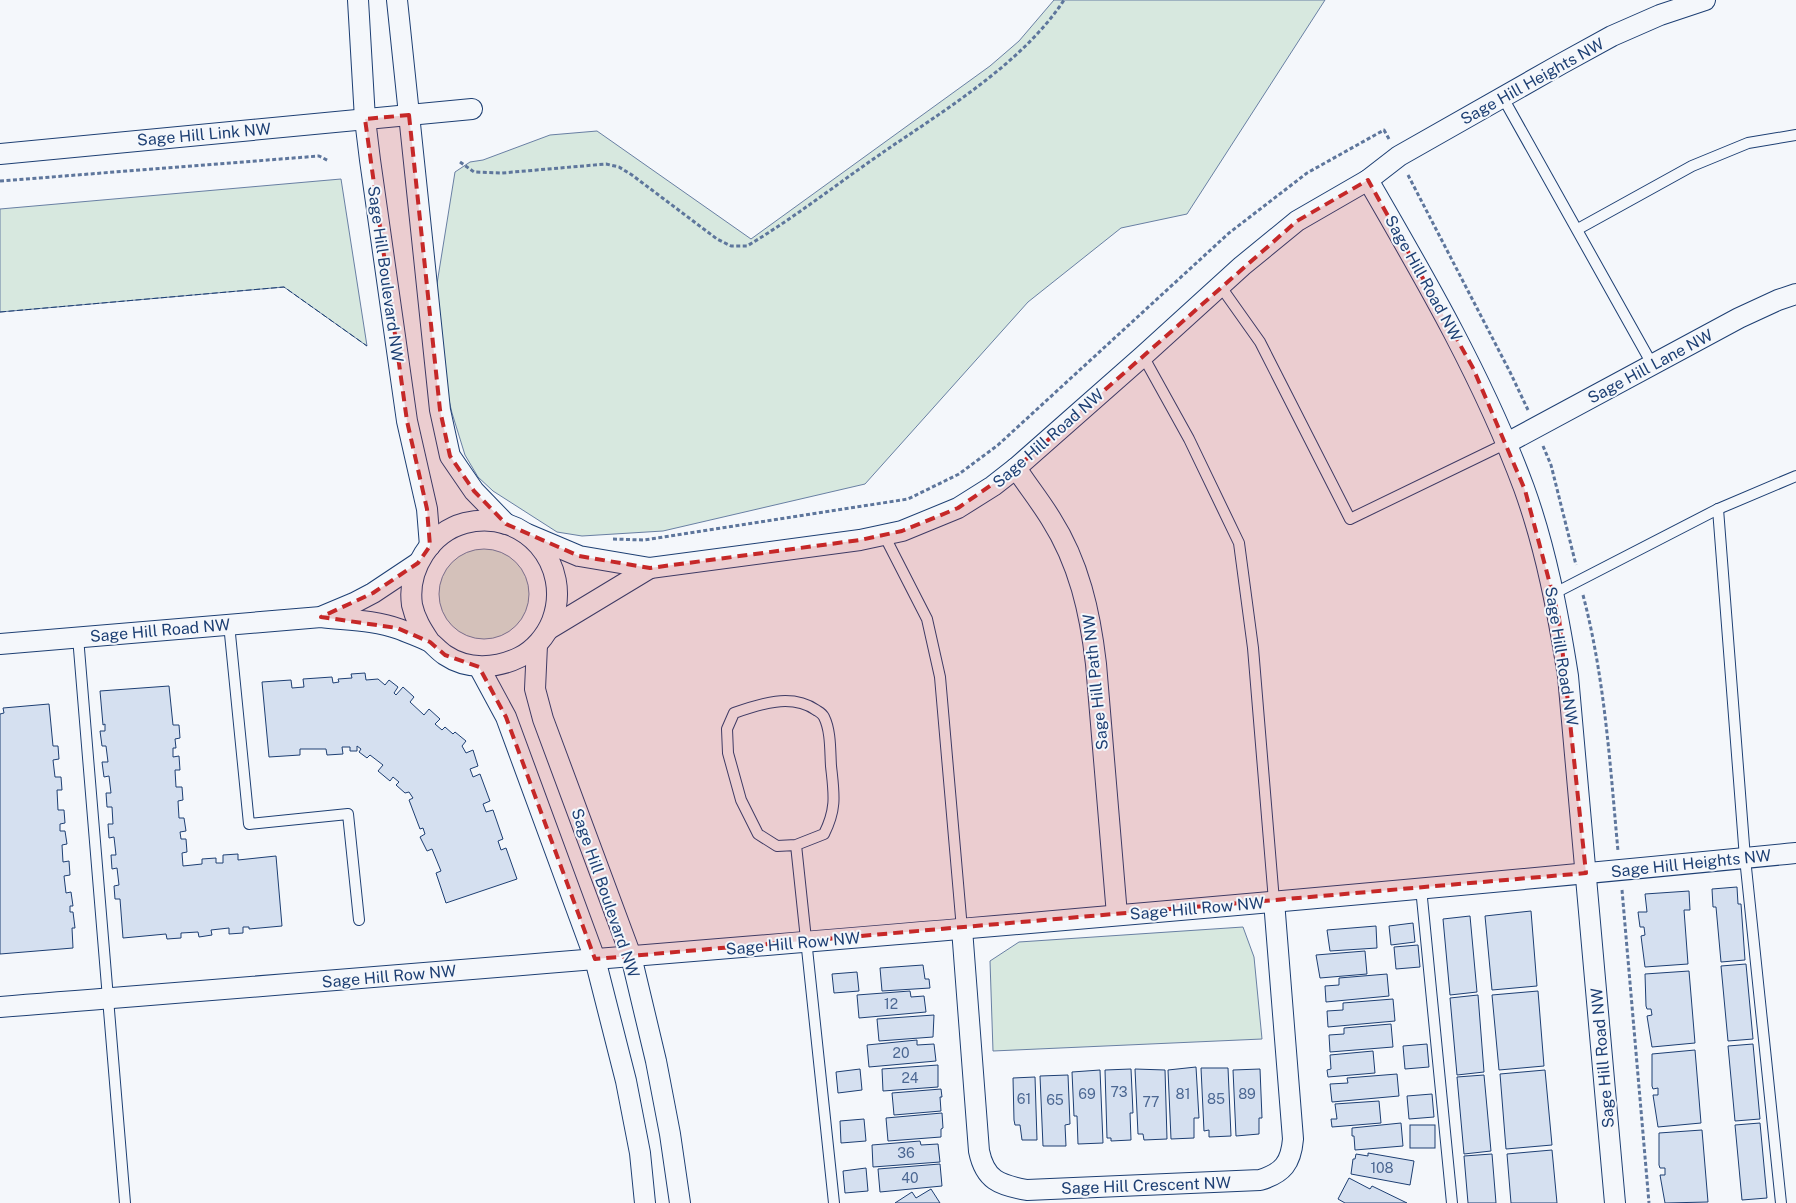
<svg xmlns="http://www.w3.org/2000/svg" width="1796" height="1203" font-family="'Public Sans',sans-serif">
<style>
.green{fill:#d7e8df;stroke:#687fa3}
.building{fill:#d5e0f0;stroke:#1d3f73}
.lines{fill:none;stroke-linecap:round;stroke-linejoin:round}
.lane-casing{stroke:#1d3f73;stroke-width:12}
.street-casing{stroke:#1d3f73;stroke-width:22}
.path{stroke:#5e769c;stroke-width:3;stroke-dasharray:4 2.5;stroke-linecap:butt}
.lane{stroke:#f4f7fb;stroke-width:10}
.street{stroke:#f4f7fb;stroke-width:20}
.fence{stroke:#1d3f73;stroke-width:1;stroke-dasharray:6 2.5;stroke-linecap:butt}
.marked{fill:#c62828;fill-opacity:0.2;stroke:#c62828;stroke-width:4;stroke-dasharray:10 6;stroke-linejoin:round}
.labels{text-anchor:middle;stroke-width:4;stroke-linejoin:round;paint-order:stroke}
.number-label{font-size:14px;fill:#4b6792}
.street-label{font-size:16px;fill:#1d3f73;stroke:#f4f7fb}
</style>
<rect width="100%" height="100%" fill="#f4f7fb"/>
<g class="green">
<polygon points="1054,0 1325,0 1187,214 1121,228 1028,302 865,484 663,531 582,536 557,532 493,491 478,477 465,455 452,413 445,383 436,290 455,172 470,162 483,160 550,135 597,131 751,239 990,66 1019,41"/>
<polygon points="341,179 367,346 284,287 0,312 0,209"/>
<circle cx="484" cy="594" r="45"/>
<polygon points="1243,927 1254,957 1262,1039 993,1051 990,961 1019,942"/>
</g>
<g class="building">
<polygon points="365,673 366,680 378,679 385,685 389,680 398,687 394,693 396,695 403,687 414,697 410,702 424,715 429,709 440,719 435,724 442,730 445,727 453,734 455,732 466,741 462,746 466,753 473,750 478,766 470,769 473,777 480,774 490,801 483,804 486,812 493,810 503,839 498,841 501,850 506,848 517,879 446,903 436,873 441,871 432,849 427,851 420,837 425,834 423,828 420,829 409,800 413,798 409,792 405,793 396,785 399,782 393,777 390,781 378,771 383,765 370,755 367,758 359,752 361,749 357,746 357,751 350,751 350,747 342,747 343,754 327,755 326,749 300,749 300,755 269,757 262,682 291,680 292,688 304,687 303,679 332,677 333,683 339,682 338,679 352,678 351,674"/>
<polygon points="169,686 173,725 179,725 180,738 175,739 176,748 173,748 173,757 179,756 180,770 175,770 176,787 182,787 183,800 178,801 179,818 184,818 186,831 180,832 181,839 186,839 187,852 182,853 183,866 202,864 202,859 216,858 216,863 223,863 223,855 238,854 238,860 276,856 282,926 249,929 249,927 243,927 243,933 229,934 229,928 211,930 212,935 199,937 198,932 181,933 181,938 167,939 166,934 123,938 120,899 115,899 114,886 119,885 117,868 112,869 111,855 116,855 114,837 109,838 108,824 113,824 112,807 107,807 106,793 111,793 109,776 104,777 102,762 108,762 106,746 102,746 100,731 105,731 105,724 103,725 100,691"/>
<polygon points="49,704 53,746 58,746 59,759 53,760 55,777 61,777 62,790 57,790 58,810 64,810 65,823 60,824 60,831 65,831 67,844 62,845 63,862 69,861 70,875 64,876 66,893 71,892 73,906 70,906 70,912 73,912 75,928 72,928 73,948 0,954 0,714 4,713 3,708"/>
<polygon points="1737,887 1738,904 1741,904 1745,960 1721,962 1716,907 1713,907 1712,889"/>
<polygon points="1689,891 1690,910 1684,910 1688,964 1645,967 1641,936 1645,935 1644,927 1640,927 1638,912 1647,912 1645,894"/>
<polygon points="1531,911 1537,986 1492,990 1485,916"/>
<polygon points="1470,916 1477,992 1450,995 1443,919"/>
<polygon points="1413,923 1415,942 1391,945 1389,926"/>
<polygon points="1376,926 1377,948 1330,951 1327,930"/>
<polygon points="1418,945 1420,967 1396,969 1394,947"/>
<polygon points="1365,951 1367,974 1320,978 1316,955"/>
<polygon points="1746,964 1753,1039 1728,1041 1721,966"/>
<polygon points="923,965 925,979 929,979 930,988 882,991 880,968"/>
<polygon points="1689,971 1695,1043 1652,1047 1647,1016 1652,1015 1651,1009 1647,1009 1646,1006 1645,974"/>
<polygon points="857,972 859,991 834,993 832,974"/>
<polygon points="1387,974 1389,996 1326,1002 1325,986 1339,985 1339,978"/>
<polygon points="910,991 911,997 924,996 926,1012 859,1018 857,995"/>
<polygon points="1538,991 1544,1066 1499,1070 1492,995"/>
<polygon points="1478,995 1484,1072 1457,1075 1450,998"/>
<polygon points="1393,999 1395,1021 1328,1027 1327,1011 1343,1010 1343,1003"/>
<polygon points="934,1015 933,1037 879,1041 877,1019"/>
<polygon points="1391,1024 1393,1047 1330,1052 1329,1035 1344,1034 1344,1028"/>
<polygon points="917,1040 917,1045 934,1044 936,1061 869,1067 867,1045"/>
<polygon points="1427,1044 1429,1067 1405,1069 1403,1046"/>
<polygon points="1753,1044 1760,1119 1735,1121 1728,1046"/>
<polygon points="1695,1050 1701,1123 1658,1127 1653,1095 1658,1095 1658,1088 1653,1089 1652,1086 1652,1054"/>
<polygon points="1373,1051 1375,1073 1328,1077 1327,1070 1331,1069 1330,1055"/>
<polygon points="938,1065 938,1087 883,1091 882,1069"/>
<polygon points="1196,1067 1199,1118 1194,1118 1194,1138 1171,1139 1168,1070"/>
<polygon points="1201,1068 1228,1068 1231,1136 1209,1137 1209,1130 1204,1131"/>
<polygon points="860,1069 862,1090 838,1093 836,1072"/>
<polygon points="1131,1069 1133,1113 1130,1113 1131,1140 1111,1141 1111,1138 1107,1138 1105,1070"/>
<polygon points="1135,1069 1165,1070 1167,1139 1144,1140 1143,1134 1138,1134"/>
<polygon points="1260,1069 1262,1118 1259,1118 1259,1134 1236,1136 1233,1070"/>
<polygon points="1100,1070 1103,1143 1078,1144 1077,1116 1074,1116 1072,1072"/>
<polygon points="1545,1070 1552,1145 1506,1149 1500,1074"/>
<polygon points="1397,1074 1399,1096 1332,1102 1330,1084 1348,1083 1347,1078"/>
<polygon points="1068,1075 1070,1124 1065,1125 1066,1146 1043,1146 1040,1076"/>
<polygon points="1484,1075 1491,1151 1464,1154 1457,1077"/>
<polygon points="1035,1077 1037,1140 1022,1140 1020,1125 1015,1125 1014,1120 1013,1078"/>
<polygon points="941,1089 942,1097 940,1097 941,1111 894,1115 892,1093"/>
<polygon points="1432,1094 1434,1117 1409,1119 1407,1096"/>
<polygon points="1379,1101 1381,1123 1332,1127 1331,1119 1337,1119 1335,1104"/>
<polygon points="942,1113 943,1128 941,1129 941,1137 888,1141 886,1118"/>
<polygon points="864,1119 866,1141 841,1143 840,1121"/>
<polygon points="1401,1123 1403,1146 1355,1150 1354,1136 1352,1136 1352,1128"/>
<polygon points="1760,1123 1767,1198 1742,1200 1735,1125"/>
<rect x="1410" y="1125" width="25" height="23"/>
<polygon points="1702,1130 1708,1202 1665,1203 1660,1175 1665,1175 1665,1168 1660,1168 1659,1165 1659,1133"/>
<polygon points="920,1141 921,1145 938,1144 940,1162 873,1167 872,1145"/>
<polygon points="1552,1150 1557,1203 1511,1203 1507,1154"/>
<polygon points="1368,1153 1414,1161 1410,1185 1351,1174 1353,1159 1355,1159 1356,1154 1368,1156"/>
<polygon points="1492,1154 1496,1203 1468,1203 1464,1156"/>
<polygon points="940,1164 942,1186 880,1192 878,1169"/>
<polygon points="866,1168 868,1191 845,1193 843,1171"/>
<polygon points="1349,1178 1370,1189 1372,1186 1407,1203 1345,1203 1338,1199"/>
<polygon points="931,1189 940,1203 895,1203 912,1192 916,1198"/>
</g>
<g class="lines">
<defs>
<g id="lane">
<polyline points="1502,96 1652,364"/>
<polyline points="1578,229 1692,166 1748,143 1796,135"/>
<polyline points="1221,287 1260,342 1350,519 1507,443"/>
<polyline points="1143,356 1189,439 1239,543 1253,648 1274,901"/>
<polyline points="1718,509 1745,858 1781,1203"/>
<polyline points="884,535 927,619 940,677 962,929"/>
<polyline points="1553,594 1718,509 1796,476"/>
<polyline points="229,624 249,824 348,814 359,920"/>
<polyline points="78,637 125,1203"/>
<path d="M796 845 777 846 758 834 741 800 728 753 727 729 734 713C760 704 791 693 816 710 819 712 822 713 824 717 831 731 830 751 831 766 834 794 837 808 824 834L796 845 834 1203"/>
<polyline points="1421,888 1452,1203"/>
</g>
<g id="street">
<polyline points="358,0 365,119 370,160 407,421 427,509 430,546"/>
<polyline points="397,0 440,410 450,456 474,491 506,524"/>
<polyline points="0,154 472,109"/>
<path d="M1368 180C1426 280 1484 380 1524 488 1546 549 1558 613 1568 676L1615 1203"/>
<polyline points="1507,443 1739,318 1778,300 1796,294"/>
<path d="M1016 468C1027 485 1040 501 1051 519 1079 563 1090 612 1096 664L1117 915"/>
<polyline points="527,534 579,556 650,568 860,540 902,531 958,508 993,486 1016,468 1143,356 1242,266 1297,221 1368,180 1399,156 1561,64 1612,36 1660,15 1705,0"/>
<polyline points="323,616 354,603 373,593 418,563"/>
<polyline points="549,629 650,568"/>
<path d="M0 644 321 617C346 620 375 620 399 629 409 633 421 637 430 642 435 646 439 651 445 655 467 670 496 669 520 657 534 650 546 636 552 621 573 565 525 508 465 523 431 532 407 569 412 605 415 619 422 630 430 642"/>
<polyline points="537,645 535,689 543,719 631,956 656,1061 670,1134 680,1203"/>
<polyline points="479,667 506,717 595,959 626,1081 640,1153 645,1203"/>
<path d="M962 929 979 1151C985 1180 999 1185 1027 1190L1260 1180C1283 1173 1291 1163 1293 1139L1274 901"/>
<path d="M0 1007C599 959 1198 912 1796 853"/>
</g>
</defs>
<use href="#lane" class="lane-casing"/>
<use href="#street" class="street-casing"/>
<g class="path">
<path d="M460 162 474 172 502 173 606 164 619 167 632 175 717 239 731 246H747C794 218 837 184 882 153 943 111 1023 63 1064 0"/>
<polyline points="1408,175 1510,372 1528,410"/>
<polyline points="0,181 319,156 329,161"/>
<polyline points="1543,446 1551,465 1576,565"/>
<polyline points="613,539 644,540 908,499 959,474 998,445 1229,233 1307,173 1384,130 1389,139"/>
<path d="M1583 595C1605 679 1610 765 1618 851"/>
<polyline points="1622,890 1649,1203"/>
</g>
<use href="#lane" class="lane"/>
<use href="#street" class="street"/>
<polyline class="fence" points="0,312 284,287 367,346"/>
</g>
<path class="marked" d="M409 115 440 410 450 456 474 491 506 524 579 556 650 568 860 540 902 531 958 508 1016 468 1297 221 1368 180 1473 368 1525 490 1559 618 1586 873 595 959 506 717 479 667 445 655 430 642 397 628 321 617 373 593 418 563 430 546 427 509 407 421 365 119Z"/>
<g class="labels">
<g class="number-label">
<text x="891" y="1009">12</text>
<text x="901" y="1058">20</text>
<text x="910" y="1083">24</text>
<text x="1119" y="1097">73</text>
<text x="1087" y="1099">69</text>
<text x="1183" y="1099">81</text>
<text x="1247" y="1099">89</text>
<text x="1024" y="1104">61</text>
<text x="1216" y="1104">85</text>
<text x="1055" y="1105">65</text>
<text x="1151" y="1107">77</text>
<text x="906" y="1158">36</text>
<text x="1382" y="1173">108</text>
<text x="910" y="1183">40</text>
</g>
<g class="street-label">
<text transform="translate(1532 81) rotate(-29)" y="6">Sage Hill Heights NW</text>
<text transform="translate(204 134) rotate(-5)" y="6">Sage Hill Link NW</text>
<text transform="translate(386 274) rotate(82)" y="6">Sage Hill Boulevard NW</text>
<text transform="translate(1424 278) rotate(61)" y="6">Sage Hill Road NW</text>
<text transform="translate(1650 366) rotate(-28)" y="6">Sage Hill Lane NW</text>
<text transform="translate(1048 438) rotate(-41)" y="6">Sage Hill Road NW</text>
<text transform="translate(160 630) rotate(-5)" y="6">Sage Hill Road NW</text>
<text transform="translate(1562 656) rotate(81)" y="6">Sage Hill Road NW</text>
<text transform="translate(1095 682) rotate(-96)" y="6">Sage Hill Path NW</text>
<text transform="translate(1691 863) rotate(-6)" y="6">Sage Hill Heights NW</text>
<text transform="translate(606 893) rotate(71)" y="6">Sage Hill Boulevard NW</text>
<text transform="translate(1197 908) rotate(-5)" y="6">Sage Hill Row NW</text>
<text transform="translate(793 943) rotate(-5)" y="6">Sage Hill Row NW</text>
<text transform="translate(389 976) rotate(-5)" y="6">Sage Hill Row NW</text>
<text transform="translate(1602 1058) rotate(-95)" y="6">Sage Hill Road NW</text>
<text transform="translate(1146 1185) rotate(-2)" y="6">Sage Hill Crescent NW</text>
</g>
</g>
</svg>
